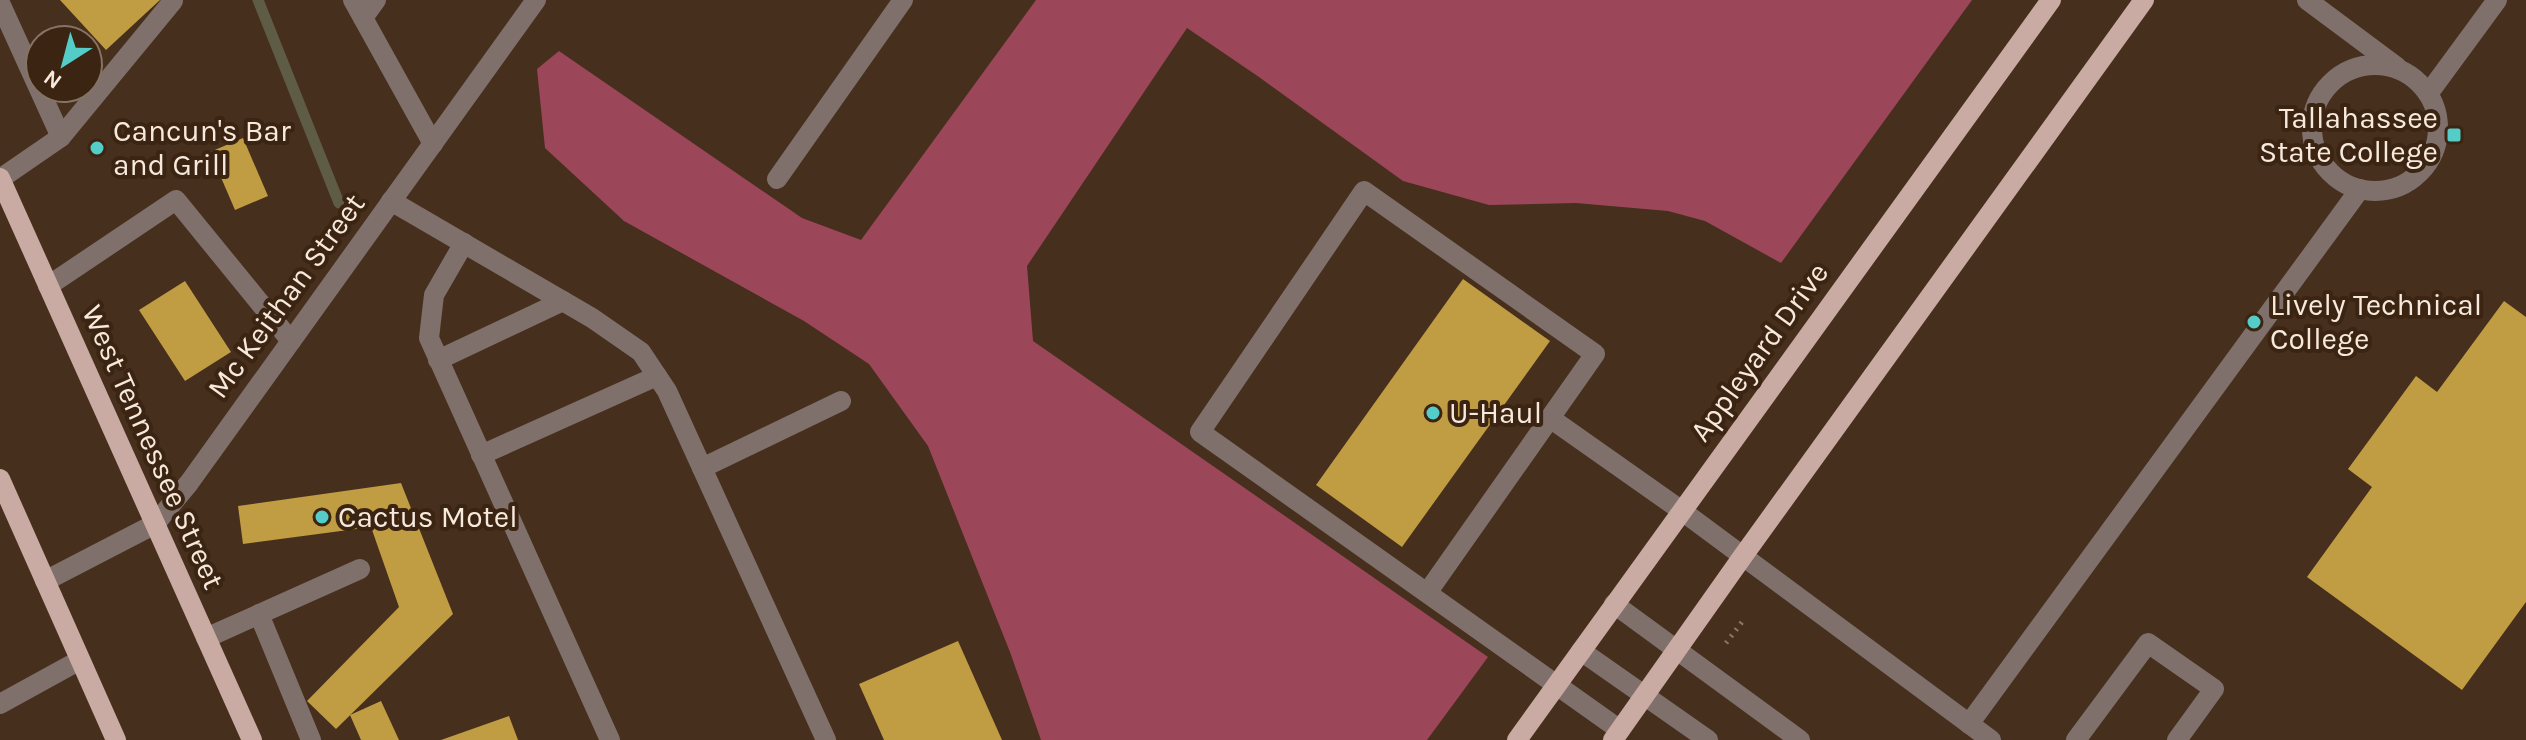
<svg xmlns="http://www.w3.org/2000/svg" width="2526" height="740" font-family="Karla,sans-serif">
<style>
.forest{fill:#9c4759}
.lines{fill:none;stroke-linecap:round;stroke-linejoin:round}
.stream{stroke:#5f5c45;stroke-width:11}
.building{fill:#c09c43}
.path{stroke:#8b7767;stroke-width:5;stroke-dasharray:2 6;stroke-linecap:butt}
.minor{stroke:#80706c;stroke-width:20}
.major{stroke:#caaba3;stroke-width:20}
.poi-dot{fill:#54cdc8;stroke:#3b2512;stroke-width:3}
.labels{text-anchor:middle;stroke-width:8;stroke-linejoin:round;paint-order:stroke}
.poi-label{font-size:30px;fill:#f8e9dd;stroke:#3b2512;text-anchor:start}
.street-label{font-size:30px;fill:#f8e9dd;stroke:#3b2512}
</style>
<rect width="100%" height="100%" fill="#462f1c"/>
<polygon class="forest" points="1036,0 1972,0 1781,263 1705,221 1668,211 1576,203 1489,205 1403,181 1259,77 1187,28 1027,266 1033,341 1488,657 1427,740 1041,740 1010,652 928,446 869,364 804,321 624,221 545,148 537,69 559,51 802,218 861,240"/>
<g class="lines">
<polyline class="stream" points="258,0 339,203"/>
</g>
<g class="building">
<polygon points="60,0 160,0 106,50"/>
<polygon points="243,138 268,196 235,210 210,152"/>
<polygon points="1463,279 1550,341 1402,547 1316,485"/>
<polygon points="185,281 231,352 185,381 139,310"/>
<polygon points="2504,301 2526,317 2526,602 2462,690 2307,577 2372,487 2348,469 2416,376 2437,392"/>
<polygon points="401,483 453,614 336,729 307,701 399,607 371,527 243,544 238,506"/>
<polygon points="958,641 1002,740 884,740 859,684"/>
<polygon points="381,701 399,740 361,740 350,715"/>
<polygon points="509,716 518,740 441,740"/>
</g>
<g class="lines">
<polyline class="path" points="1726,643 1742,622"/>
<g class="minor">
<polyline points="353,0 433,144"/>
<polyline points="2307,0 2397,67"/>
<polyline points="0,3 61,137"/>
<polyline points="363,18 376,0"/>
<circle cx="2375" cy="128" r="63"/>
<polyline points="2428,94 2497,0"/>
<polyline points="0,179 61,137 173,1"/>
<polyline points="777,179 903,0"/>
<polyline points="391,201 592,318 641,352 667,391 826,740"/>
<polyline points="464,243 434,295 429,338 610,740"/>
<polyline points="48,286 176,200 291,341"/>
<polyline points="438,360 563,301"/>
<polyline points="1550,418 1682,511 1991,740"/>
<polyline points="481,455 657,376"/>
<polyline points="702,468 841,401"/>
<polyline points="45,581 155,524 189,483 536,0"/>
<polyline points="1427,593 1595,354 1364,191 1200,432 1620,730"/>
<polyline points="1614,604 1800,740"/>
<polyline points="259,614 311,740"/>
<polyline points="206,638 360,569"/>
<polyline points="1581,651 1708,740"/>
<polyline points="0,704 80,660"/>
<polyline points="1969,724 2360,189"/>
<polyline points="2076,740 2148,643 2214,689 2177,740"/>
</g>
<g class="major">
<polyline points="0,178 252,740"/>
<polyline points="0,479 116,740"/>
<polyline points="1517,740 2051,0"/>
<polyline points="1613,740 1743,556 2144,0"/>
</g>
</g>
<g class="poi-dot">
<rect x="2446" y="127" width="16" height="16" rx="4"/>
<circle cx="97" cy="148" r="8"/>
<circle cx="2254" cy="322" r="8"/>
<circle cx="1433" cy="413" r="8"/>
<circle cx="322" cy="517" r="8"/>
</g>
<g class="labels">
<g class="poi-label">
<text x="2438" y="128" text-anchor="end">Tallahassee<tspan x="2438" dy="34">State College</tspan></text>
<text x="113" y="141">Cancun's Bar<tspan x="113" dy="34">and Grill</tspan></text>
<text x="2270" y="315">Lively Technical<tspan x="2270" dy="34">College</tspan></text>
<text x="1449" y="423">U-Haul</text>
<text x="338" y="527">Cactus Motel</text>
</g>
<g class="street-label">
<text transform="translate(286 296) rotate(-54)" y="10">Mc Keithan Street</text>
<text transform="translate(1759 352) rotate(-54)" y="10">Appleyard Drive</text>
<text transform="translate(153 447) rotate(66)" y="10">West Tennessee Street</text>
</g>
</g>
<g transform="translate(64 64) rotate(216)"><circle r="38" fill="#3b2512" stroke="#877363" stroke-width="2"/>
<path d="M0-6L14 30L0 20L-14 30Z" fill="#54cdc8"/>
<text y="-12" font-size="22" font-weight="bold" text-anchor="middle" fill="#f8e9dd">N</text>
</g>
</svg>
